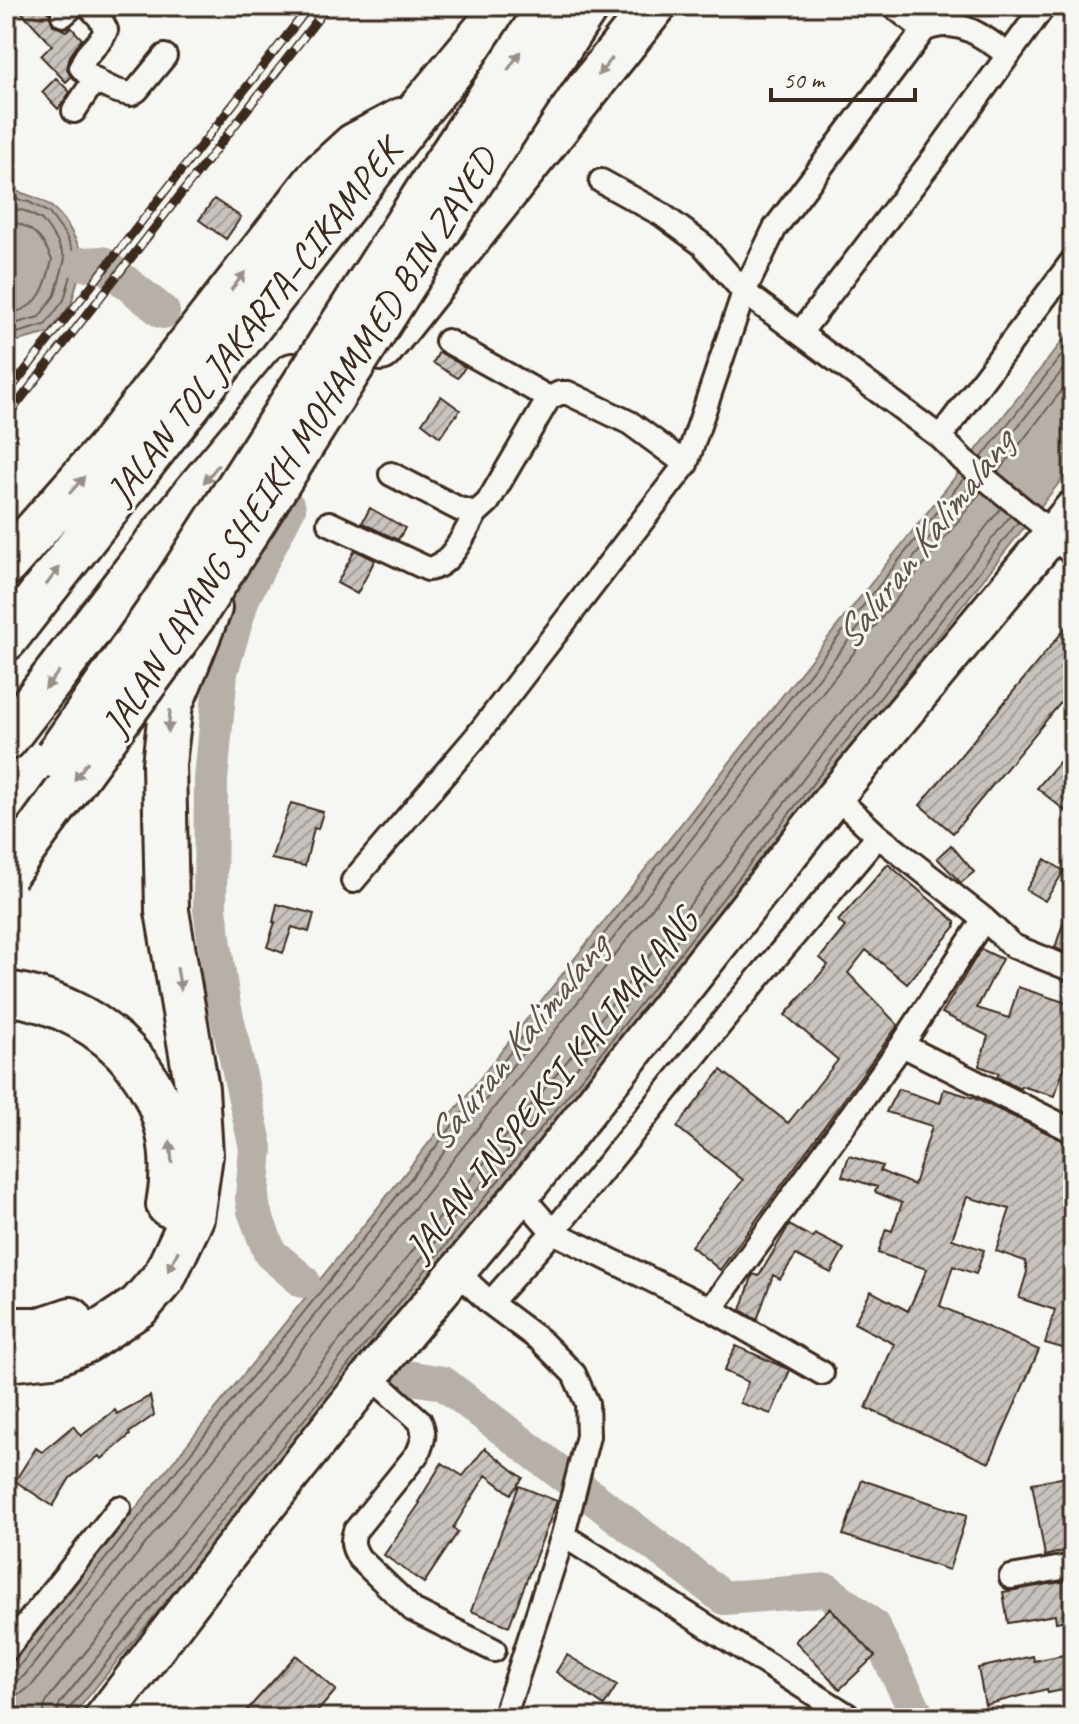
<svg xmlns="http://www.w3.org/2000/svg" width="1079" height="1724" viewBox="0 0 1079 1724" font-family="Caveat,sans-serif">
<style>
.water{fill:#b6b0a9;stroke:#857a71;stroke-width:2}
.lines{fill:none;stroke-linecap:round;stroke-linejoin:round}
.shore{stroke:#6c6056;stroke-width:2}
.river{stroke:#b6b0a9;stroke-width:34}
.building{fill:url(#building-hatch);stroke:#3b2a1e;stroke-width:2}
.minor-casing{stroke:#3b2a1e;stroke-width:28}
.tertiary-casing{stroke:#3b2a1e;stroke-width:34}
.primary-casing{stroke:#3b2a1e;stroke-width:42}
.motorway-casing{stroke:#3b2a1e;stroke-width:48}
.minor{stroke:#f6f6f2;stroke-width:22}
.tertiary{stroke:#f6f6f2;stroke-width:28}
.primary{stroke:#f6f6f2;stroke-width:36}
.motorway{stroke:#f6f6f2;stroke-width:42}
.rail-casing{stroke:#3b2a1e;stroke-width:9}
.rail{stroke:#f6f6f2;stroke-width:6;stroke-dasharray:18;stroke-linecap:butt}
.motorway-bridge-casing{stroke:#3b2a1e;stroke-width:48;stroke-linecap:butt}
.motorway-bridge{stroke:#f6f6f2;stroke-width:42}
.oneway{fill:#989088}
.labels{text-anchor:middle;stroke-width:6;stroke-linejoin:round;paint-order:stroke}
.street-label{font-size:38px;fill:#3b2a1e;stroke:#f6f6f2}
.water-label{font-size:40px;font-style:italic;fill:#605248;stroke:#f6f6f2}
</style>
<defs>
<pattern id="building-hatch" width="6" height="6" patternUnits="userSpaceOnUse" patternTransform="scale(2)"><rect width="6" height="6" fill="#c8c3be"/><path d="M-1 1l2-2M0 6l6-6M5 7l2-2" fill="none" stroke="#a49f9a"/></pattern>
</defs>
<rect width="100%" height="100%" fill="#f6f6f2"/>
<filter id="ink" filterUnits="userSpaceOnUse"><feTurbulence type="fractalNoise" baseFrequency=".0125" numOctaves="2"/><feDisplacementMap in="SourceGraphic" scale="16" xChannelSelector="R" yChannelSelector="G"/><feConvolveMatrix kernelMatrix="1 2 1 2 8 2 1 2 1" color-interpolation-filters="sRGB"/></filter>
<g filter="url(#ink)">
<!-- water -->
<path class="water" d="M6,189C55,199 64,214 84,257L71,304L49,333L6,344Z
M1073,328V465L595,1074L71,1718H6V1669L372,1215Z"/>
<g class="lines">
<!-- shore -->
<path class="shore" d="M6,197L29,202L49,213L66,236L76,258L64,300L45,325L6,336
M6,207L25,211L42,220L57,241L65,259L55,295L39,317L6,326
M6,220C31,225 43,237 52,260C44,290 40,309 6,314
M981,458L1073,341
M988,464L1073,357
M998,472L1073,376
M6,1674L16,1670L378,1220L964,478
M6,1684L15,1682L24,1676L386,1226L972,484
M6,1696L22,1693L33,1684L395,1233L981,492
M43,1718L45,1705L50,1696L572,1055L1001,508
M55,1718L60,1703L581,1062L1010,516
M66,1718L68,1710L589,1069L1018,522"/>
<!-- river -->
<path class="river" d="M83,264L102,263L163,312
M289,508L243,598L221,672L211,780L210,909L222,995L256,1148L252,1198L254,1211L270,1253L303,1281
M400,1376L443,1383L724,1598L827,1590L873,1626L919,1718"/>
</g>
<!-- building -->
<path class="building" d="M16,6H43L49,13L53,25L66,31L71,27L82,39L70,56L67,69L71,77L66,82L41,56L52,45Z
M56,78L70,92L58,109L42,92Z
M214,199L241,217L226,239L199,220Z
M439,352L465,367L458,378L433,363Z
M441,396L460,410L440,437L422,423Z
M370,508L405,528L398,540L362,523Z
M355,550L375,560L357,594L337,583Z
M1073,619V688L953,833L920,805Z
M1060,761L1073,772V817L1037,788Z
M291,803L323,812L318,829L314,828L305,866L271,859Z
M951,845L974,872L961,883L937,858Z
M1045,859L1064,871L1045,901L1026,890Z
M888,864L955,921V927L907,984L866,950L848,973L898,1025L720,1270L691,1246L743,1180L677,1127L721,1070L788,1123L838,1060L785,1015L828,965L820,958L845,927L838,921Z
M1070,902L1073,903V955L1055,948Z
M277,904L314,914L309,932L292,927L283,953L267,947L275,922H273Z
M981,949L1002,959L977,1008L1009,1018L1018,987L1073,1005V1045L1054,1096L1021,1086L1020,1089L997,1077L999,1073L979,1066L988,1036L942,1013Z
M898,1089L940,1103L944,1089L974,1098L1073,1145V1351L1045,1343L1055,1310L1019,1298L1027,1272L1025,1261L996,1251L1010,1209L967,1197L952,1239L984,1250L976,1274L953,1266L940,1306L1039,1350L989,1463L866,1408L894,1344L854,1323L871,1291L908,1311L927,1269L878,1253L886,1229L892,1231L902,1203L875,1192L877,1187L842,1176L849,1156L882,1166L880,1171L914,1185L932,1126L886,1112Z
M789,1225L813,1238L815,1234L844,1249L831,1273L796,1255L780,1279L773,1275L757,1320L741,1310L753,1274L759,1276Z
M736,1346L790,1370L771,1414L740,1403L748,1382L724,1371Z
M150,1396L154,1415L129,1433L130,1435L102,1459L99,1456L70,1478L53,1506L15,1481L36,1448L42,1452L73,1426L81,1436L115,1410L117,1414Z
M485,1448L523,1478L511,1494L486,1475L453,1528L458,1532L424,1583L384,1555L420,1503L418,1502L442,1463L463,1476Z
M1073,1476V1549L1045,1556L1032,1483Z
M862,1480L967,1515L949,1570L843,1535Z
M519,1486L557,1501L509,1626L471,1611Z
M1073,1580V1619L1056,1622L1055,1615L1008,1623L1003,1592Z
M830,1608L875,1656L840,1689L795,1641Z
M1073,1653V1688L1048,1693L1047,1689L985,1705L978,1668L1033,1656L1034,1661Z
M296,1655L336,1690L312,1718H240Z
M567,1655L617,1685L604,1706L556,1672Z"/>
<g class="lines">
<!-- minor casing -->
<g class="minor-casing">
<path id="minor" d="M89,6L100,18L106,30C101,45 85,51 81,67C92,81 113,92 131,94L137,90L165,56
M893,6L924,30
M63,15L73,6
M74,111L95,79
M601,181L661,214L703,245L744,292L940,437L963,460L1053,534
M800,333L933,159L1044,6
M447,341L549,398
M940,437L1073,260
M391,474L459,509L476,513L488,502L549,398L560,393H568L630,423L686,464
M329,523L428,569C451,567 465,532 476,513
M835,796L878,836L984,919L1013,946L1073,970
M353,881L476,737L686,464L744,292L775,228L924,30C956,15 983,36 1008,55
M984,919L902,1045L1073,1131
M521,1195L553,1232L711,1309L822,1373
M456,1271L490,1303L541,1341L574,1374L587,1403L588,1436L563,1535L852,1718
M490,1303L553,1232L740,1000L878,836
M711,1309L902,1045
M370,1376L420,1421C426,1434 423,1441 418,1453L355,1531C351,1542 353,1548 359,1558L413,1610L494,1650
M1011,1577L1073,1566
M6,1650L119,1508
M504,1718L563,1535"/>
</g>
<!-- tertiary casing -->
<g class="tertiary-casing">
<path id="tertiary" d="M1053,534L1073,550"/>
</g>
<!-- primary casing -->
<g class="primary-casing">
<path id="primary" d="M103,1718L212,1575L370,1376L521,1195L835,796L1073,509"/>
</g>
<!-- motorway casing -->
<g class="motorway-casing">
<path id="motorway" d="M381,349L654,6
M6,564L112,444L320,176L354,145L401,120
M6,639L419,110L505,6
M6,739L194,494L293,375
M6,993C114,1008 189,1095 168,1205
M6,1329H41L71,1319
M6,1360L52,1355L86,1341L139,1306L164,1277L192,1218L201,1155L197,1089L167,911L164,764L171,704L210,608"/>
</g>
<!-- minor -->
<use href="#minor" class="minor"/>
<!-- tertiary -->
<use href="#tertiary" class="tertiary"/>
<!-- primary -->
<use href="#primary" class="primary"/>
<!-- motorway -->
<use href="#motorway" class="motorway"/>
<!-- rail casing -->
<g class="rail-casing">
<path id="rail" d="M6,395L310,6
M6,418L328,6"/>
</g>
<!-- rail -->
<use href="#rail" class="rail"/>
<!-- motorway-bridge casing -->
<g class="motorway-bridge-casing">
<path id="motorway-bridge" d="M56,757L165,601L431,185L550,6
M6,874L194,616L405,283L587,6"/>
</g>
<!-- motorway-bridge -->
<use href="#motorway-bridge" class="motorway-bridge"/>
</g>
<!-- one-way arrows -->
<defs><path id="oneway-solid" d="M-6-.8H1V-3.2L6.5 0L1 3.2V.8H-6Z" transform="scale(2)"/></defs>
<g class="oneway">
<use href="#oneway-solid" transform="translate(514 61) rotate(-56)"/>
<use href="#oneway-solid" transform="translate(605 67) rotate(129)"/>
<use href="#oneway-solid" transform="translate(238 281) rotate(-52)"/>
<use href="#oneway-solid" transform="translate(211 474) rotate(130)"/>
<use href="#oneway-solid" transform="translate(77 485) rotate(-49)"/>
<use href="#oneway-solid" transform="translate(53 576) rotate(-53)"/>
<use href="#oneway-solid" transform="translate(52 680) rotate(128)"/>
<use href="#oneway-solid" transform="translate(169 721) rotate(96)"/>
<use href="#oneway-solid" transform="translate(81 771) rotate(126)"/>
<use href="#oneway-solid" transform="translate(179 979) rotate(80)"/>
<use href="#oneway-solid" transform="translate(171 1152) rotate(-94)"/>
<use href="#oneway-solid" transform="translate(173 1261) rotate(117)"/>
</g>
</g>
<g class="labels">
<!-- street labels -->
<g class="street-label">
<text transform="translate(253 321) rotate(-52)" y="13">JALAN TOL JAKARTA–CIKAMPEK</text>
<text transform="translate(299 442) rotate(-57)" y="13">JALAN LAYANG SHEIKH MOHAMMED BIN ZAYED</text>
<text transform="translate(551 1084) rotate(-51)" y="13">JALAN INSPEKSI KALIMALANG</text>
</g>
<!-- water labels -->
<g class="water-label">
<text transform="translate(923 539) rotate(-52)" y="14">Saluran Kalimalang</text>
<text transform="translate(516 1042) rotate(-51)" y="14">Saluran Kalimalang</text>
</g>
</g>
<!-- margin -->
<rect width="1079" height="1724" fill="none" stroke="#f6f6f2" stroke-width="32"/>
<rect x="16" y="16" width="1047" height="1692" fill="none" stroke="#3b2a1e" stroke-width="3" filter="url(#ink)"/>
<!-- scale -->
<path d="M771 88v12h144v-12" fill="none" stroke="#3b2a1e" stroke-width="4"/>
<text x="783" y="88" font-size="24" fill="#3b2a1e" stroke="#f6f6f2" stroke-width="6" paint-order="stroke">50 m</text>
</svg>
